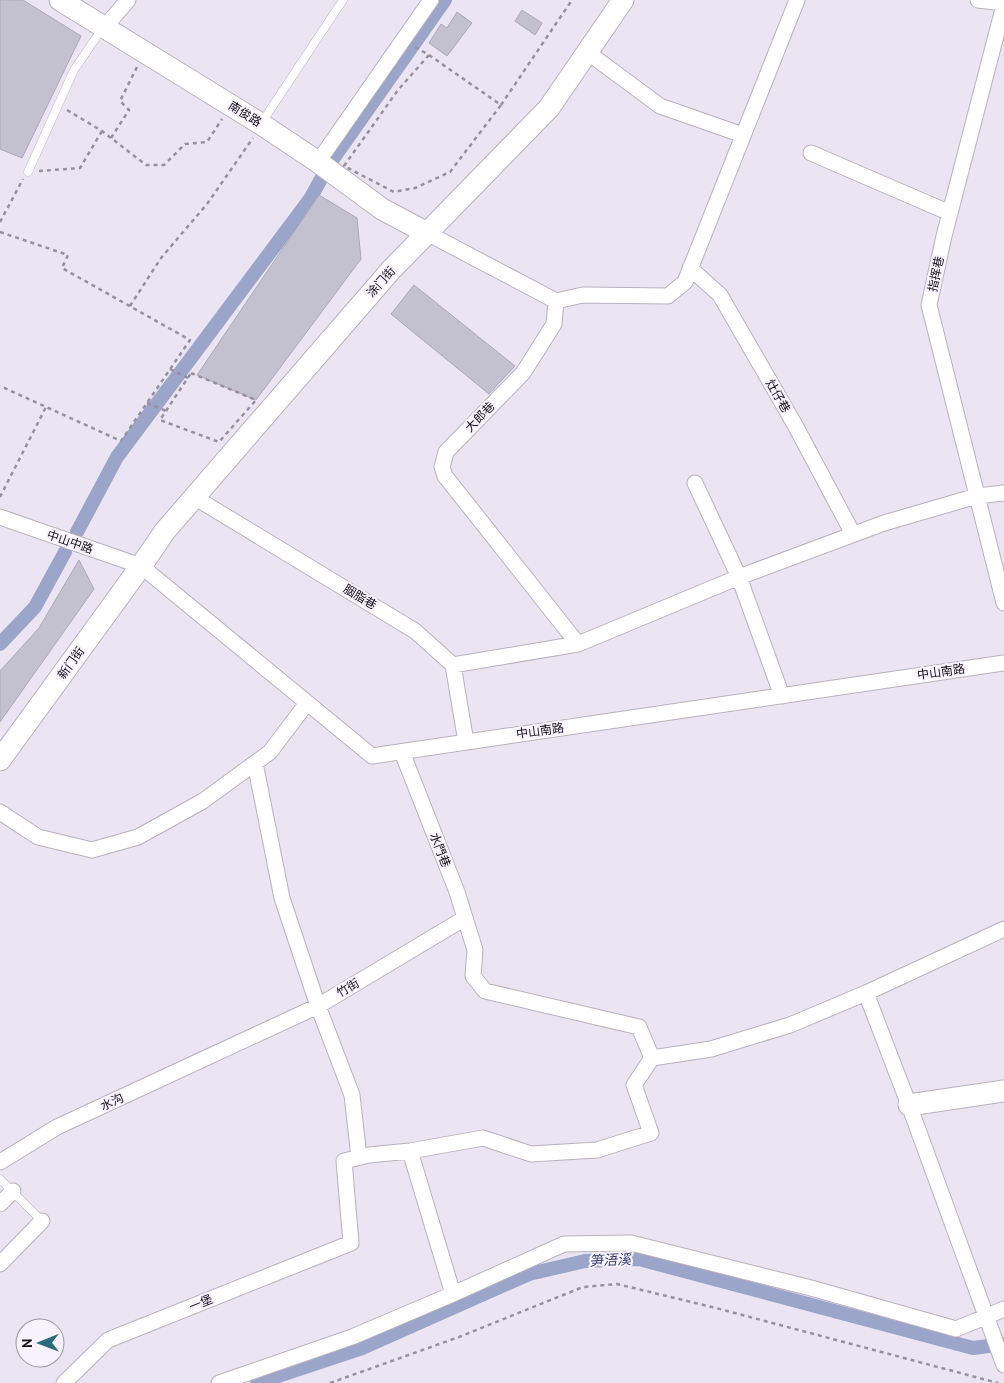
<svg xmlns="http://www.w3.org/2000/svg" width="1004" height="1383" viewBox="0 0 1004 1383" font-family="'PT Sans','Noto Sans SC',sans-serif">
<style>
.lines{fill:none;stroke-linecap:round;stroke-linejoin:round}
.canal{stroke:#9aa5c9;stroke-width:14}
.building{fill:#c3c1d0;stroke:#aaa9b7}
.lane-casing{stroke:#b8b1be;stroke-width:9}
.street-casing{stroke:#b8b1be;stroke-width:17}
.secondary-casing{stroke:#b8b1be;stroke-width:23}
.path{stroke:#96919c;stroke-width:2.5;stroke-dasharray:4 4;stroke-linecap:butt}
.lane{stroke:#fff;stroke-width:8}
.street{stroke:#fff;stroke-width:15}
.secondary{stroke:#fff;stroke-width:21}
.labels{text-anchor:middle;stroke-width:4;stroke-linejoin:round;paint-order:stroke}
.street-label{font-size:12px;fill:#131116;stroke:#f8f1ff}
.water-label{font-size:14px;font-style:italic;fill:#343f6f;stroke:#f8f1ff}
</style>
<rect width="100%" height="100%" fill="#ebe4f2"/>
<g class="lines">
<!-- canal -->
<path class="canal" d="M333,159L445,0
M77,532L117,457L310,199L321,179
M0,644L35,607L65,552
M257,1383L362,1348L529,1274L585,1261L639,1259L973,1348L1004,1344"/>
</g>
<!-- building -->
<path class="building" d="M0,0H23L81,36L22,158L0,149Z
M522,10L542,23L535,35L515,21Z
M457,12L472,23L447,56L429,43L441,24L447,28Z
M319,195L357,218L361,259L256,400L197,375Z
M414,285L515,366L489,394L391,314Z
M79,560L94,589L0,722V671L39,628Z"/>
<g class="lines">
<!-- lane casing -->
<g class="lane-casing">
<path id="lane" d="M262,122L343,0
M28,172L74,70L102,29
M0,1179L42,1221"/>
</g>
<!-- street casing -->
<g class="street-casing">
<path id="street" d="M978,0L1004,3
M1004,5L944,236L929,305L1004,603
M104,28L128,0
M587,52L660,106L743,135
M811,153L950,213
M318,162L431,0
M427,233L556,301L554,324L523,373L446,452L442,467L445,476L578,644
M690,268L720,295L795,425L853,534
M556,301L583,295L668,296L685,282L797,0
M695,483L739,577L782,696
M194,497L415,631L453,665L466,742
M0,517L141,566L372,756L1004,663
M453,665L578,644L739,577L884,523L977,496L1004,493
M402,752L457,892L475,950L473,976L485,991L639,1027L652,1058L711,1049L790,1025L866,993L1004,929
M255,763L282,898L318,1006L352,1095L359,1157
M0,812L38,837L92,850L138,837L203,801L270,752L307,703
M866,993L909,1105L1004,1365
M410,1151L453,1294
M0,1162L57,1127L318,1006L465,918
M0,1204L13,1191
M0,1264L42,1221
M64,1383L108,1340L351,1243L344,1161L369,1155L410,1151L483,1138L531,1154L597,1150L651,1133L634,1085L652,1058
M219,1383L352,1337L453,1294L564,1244L631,1243L811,1288L956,1329L1004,1309"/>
</g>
<!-- secondary casing -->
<g class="secondary-casing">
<path id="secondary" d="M60,0L261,124L318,162L382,209L427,233
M0,760L141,566L165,531L391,270L549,108L623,0
M909,1105L1004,1091"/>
</g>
<!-- path -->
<path class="path" d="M415,47L429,55
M429,55L501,105L450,172L415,188L394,192L344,166L398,90Z
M501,105L572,0
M67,110L102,131L146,165H164L185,144L207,142L222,119
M111,138L129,110L120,101L137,67
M39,171L80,168L102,131
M0,222L23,179
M0,232L68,255L62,268L190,340L121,441L0,386
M130,306L161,258L207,204L253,138
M170,369L188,378
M191,373L256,400L219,442L160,420Z
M147,403L166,411
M0,497L46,407
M330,1383L459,1337L583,1287L617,1284L716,1308L998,1383"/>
<!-- lane -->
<use href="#lane" class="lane"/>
<!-- street -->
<use href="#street" class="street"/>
<!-- secondary -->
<use href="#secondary" class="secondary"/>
</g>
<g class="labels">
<!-- street labels -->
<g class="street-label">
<text transform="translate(245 114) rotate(32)" y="4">南俊路</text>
<text transform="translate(936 274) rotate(-78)" y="4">指挥巷</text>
<text transform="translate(381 282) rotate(-48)" y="4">涂门街</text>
<text transform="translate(778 396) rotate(60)" y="4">灶仔巷</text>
<text transform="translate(480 417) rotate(-46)" y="4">大郎巷</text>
<text transform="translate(70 542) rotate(19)" y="4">中山中路</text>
<text transform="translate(360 597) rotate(31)" y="4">胭脂巷</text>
<text transform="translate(71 663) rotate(-54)" y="4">新门街</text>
<text transform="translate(941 672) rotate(-8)" y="4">中山南路</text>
<text transform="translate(540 731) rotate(-8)" y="4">中山南路</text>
<text transform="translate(440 850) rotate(69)" y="4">水門巷</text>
<text transform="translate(348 988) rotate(-31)" y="4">竹街</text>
<text transform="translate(112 1102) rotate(-25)" y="4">水沟</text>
<text transform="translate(201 1303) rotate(-22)" y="4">一堡</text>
</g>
<!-- water labels -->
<g class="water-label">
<text transform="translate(610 1260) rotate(-3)" y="5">笋浯溪</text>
</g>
</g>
<!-- north arrow -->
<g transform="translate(40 1343) rotate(269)"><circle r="24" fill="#f8f1ff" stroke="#9c97a2"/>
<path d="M0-4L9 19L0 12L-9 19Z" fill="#276b7c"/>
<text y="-8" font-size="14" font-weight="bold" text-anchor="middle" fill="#131116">N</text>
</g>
</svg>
